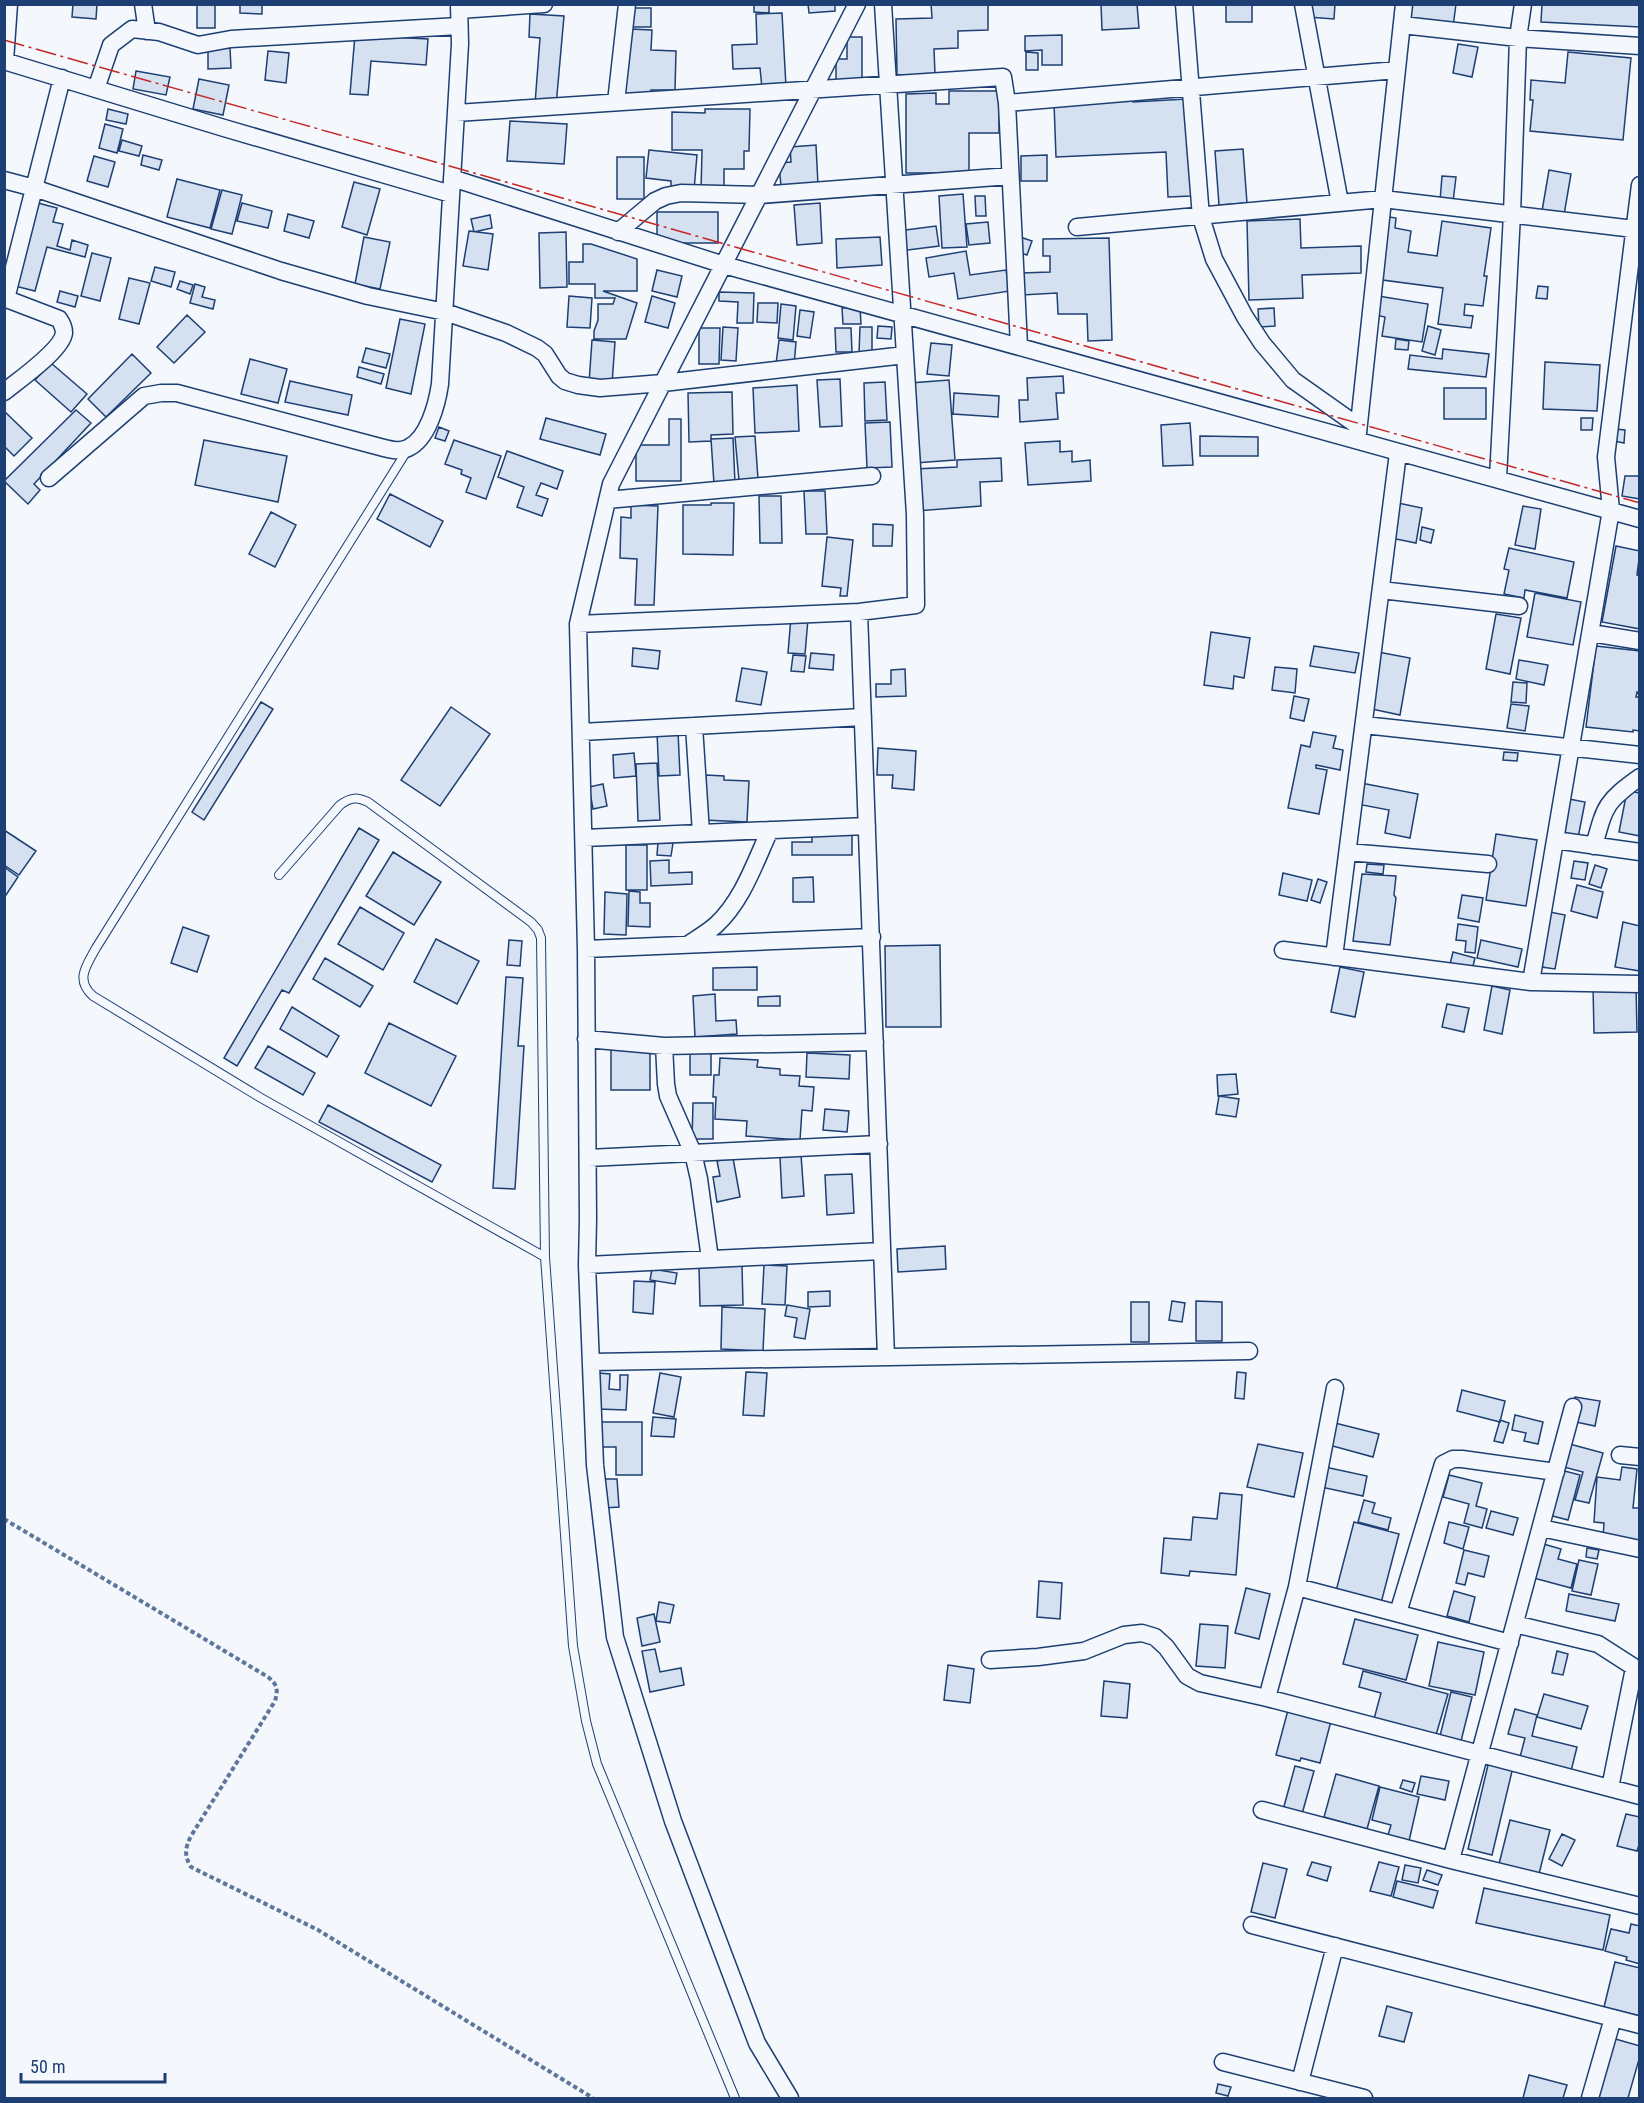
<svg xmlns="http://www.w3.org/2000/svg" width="1644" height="2103" viewBox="0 0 1644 2103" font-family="'Roboto Condensed',sans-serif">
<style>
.building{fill:#d5e0f0;stroke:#1d3f73;stroke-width:1.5}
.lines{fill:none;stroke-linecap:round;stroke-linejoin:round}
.service-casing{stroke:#1d3f73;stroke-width:10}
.minor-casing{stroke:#1d3f73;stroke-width:19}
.path{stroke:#5e769c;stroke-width:4;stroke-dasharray:4.5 3;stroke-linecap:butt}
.service{stroke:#f4f7fb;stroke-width:8}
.minor{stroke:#f4f7fb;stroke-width:16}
.power{stroke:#c62828;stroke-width:1.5;stroke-dasharray:21 4.5 3 4.5;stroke-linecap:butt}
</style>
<rect width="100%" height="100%" fill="#f4f7fb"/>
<!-- building -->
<path class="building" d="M73,4H97L96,19L72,17Z
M197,4H215V28H197Z
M240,4H262V14L240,13Z
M754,4H769V13L754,12Z
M808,4H835V11L809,13Z
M931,4H988V30L958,31V48L934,49L935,75H897L896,19L932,18Z
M1101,4H1137L1139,28L1102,30Z
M1226,4H1252V22H1226Z
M1309,4H1335L1334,19L1308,17Z
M1407,4H1456L1453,27L1405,20Z
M1542,4H1640V27L1541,22Z
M633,8H651V27H633Z
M782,13L786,87L762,88L760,68L733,69L732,45L757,44L756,14Z
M530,14L564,16L556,106L535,104L540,38L529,37Z
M630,29L652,30L651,50L676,51L675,90H651L650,100L620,99L621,71H628Z
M355,35L428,39L426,65L371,61L368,95L350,94Z
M1062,35V65H1042V50L1025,51V36Z
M847,37H862V81H836V59H847Z
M1458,44L1478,47L1472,77L1453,73Z
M230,48L231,68L208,69V49Z
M268,51L289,53L286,83L265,80Z
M1026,52L1038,53V70H1026Z
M1568,52L1631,58L1623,140L1530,131L1533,100H1530L1531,80L1565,83Z
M136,71L170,77L166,95L133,89Z
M199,79L229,85L223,115L193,109Z
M949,91H999V133H969V173H906V94L936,93V104H949Z
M1132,99L1133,102L1187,99L1191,196L1168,197L1166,152L1056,157L1054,103Z
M108,109L128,114L126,124L106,120Z
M705,109H750L749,151H744V169H724V192H701L702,150H672V112L705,113Z
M510,121L567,124L564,164L507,161Z
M105,124L123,129L117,153L99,148Z
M122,140L142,146L139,156L119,151Z
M816,145L818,185L781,187L779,163L791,162L790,147Z
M1243,149L1247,203L1219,205L1215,151Z
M649,150L697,155L694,190L671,189V181L646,178Z
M143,155L162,160L159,170L141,165Z
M1047,155V181H1021V156Z
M94,156L115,162L108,187L87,181Z
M617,157H644V199H617Z
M1549,170L1571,174L1564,215L1542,211Z
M1442,176L1456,177L1453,202L1440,201Z
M177,179L220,190L210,228L167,217Z
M354,182L380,189L367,235L342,227Z
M222,190L242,195L232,234L211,229Z
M963,194L967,247L942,248L939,196Z
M975,196H985L986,216H976Z
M38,203L57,208L53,222L63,224L57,246L70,250L72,240L88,245L85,257L47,247L35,291L15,286Z
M242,203L272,211L268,228L237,221Z
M820,203L822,243L797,245L794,205Z
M657,212H718V243H657Z
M288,214L314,221L309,238L284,231Z
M490,215L492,228L474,232L471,219Z
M1384,216L1396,218L1395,228L1411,231L1408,252L1437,256L1442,221L1491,228L1484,276H1487L1483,306L1465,304L1464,315L1473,316L1471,328L1438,324L1443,288L1375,279Z
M1300,219L1301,248L1361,246V273L1302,275L1303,298L1249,300L1247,221Z
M988,222L990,243L969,245L966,224Z
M936,226L939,246L900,251L898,231Z
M469,231L493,234L488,270L463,266Z
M566,232L567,287L540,288L539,233Z
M364,237L390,242L380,289L355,284Z
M880,237L882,265L837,268L836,239Z
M1020,237L1032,241L1027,255L1015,251Z
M1109,238L1112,340L1088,341L1087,314H1058L1057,293L1022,295L1021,273L1050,272V256H1043V239Z
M583,244H591L637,259V291H603L637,303L626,339H594V331L598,320V304H613L615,298H595V284H569V262H583Z
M966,251L970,275L1006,270L1010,291L958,299L954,273L929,277L926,258Z
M92,253L111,258L100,301L81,296Z
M155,267L175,272L171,287L151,281Z
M657,270L682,276L677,297L652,291Z
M129,278L150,283L139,324L119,319Z
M180,281L193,285L190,294L177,289Z
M195,284L205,287L202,297L215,300L213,309L190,303Z
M1538,286L1548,287L1547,299L1536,298Z
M60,291L78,296L75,307L57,302Z
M719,292L754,293L753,323H737L738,302L719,301Z
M569,296L592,298L590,328L567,327Z
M652,296L675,303L668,328L645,322Z
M1378,296L1428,304L1422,342L1382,336L1385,317L1375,315Z
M758,303H778L777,323L757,322Z
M781,304L796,306L793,340L778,338Z
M860,307L861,324H843L842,308Z
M1274,308L1275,326L1259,327L1258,309Z
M800,310L814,312L810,338L797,336Z
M187,315L205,332L174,363L157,347Z
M400,319L425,324L411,394L386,388Z
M878,326L892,327L891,339L877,338Z
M1428,326L1441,330L1435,355L1422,351Z
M723,327L738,328L736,361L721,360Z
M860,327H872V354H859Z
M699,328H720L719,364H699Z
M835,328H851L852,352H836Z
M1396,339L1409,341L1408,350L1395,349Z
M592,340L615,342L612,384L589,383Z
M779,340L796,342L794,366L776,364Z
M931,343L952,345L949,376L927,374Z
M366,348L390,354L386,368L362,362Z
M1443,349L1489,354L1486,377L1408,369L1410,355L1442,359Z
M132,354L151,373L106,417L88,399Z
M250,359L287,369L278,403L241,394Z
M1545,362L1600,365L1597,411L1543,409Z
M51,363L87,394L71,412L35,380Z
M359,367L384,374L381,384L357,377Z
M1063,376L1064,393H1056L1058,419L1020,422L1019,400H1028L1027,378Z
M840,379L842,426L820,427L817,380Z
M949,380L955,460L915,463L910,383Z
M290,381L352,395L348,415L285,402Z
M885,382L887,420L865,421L864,383Z
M797,385L799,431L755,433L753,388Z
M1444,388H1486V419H1444Z
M732,392L733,434L711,435V441L689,442L688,393Z
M954,393L999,396L998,417L953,414Z
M76,410L91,423L34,484L40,490L28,504L4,481Z
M4,411L32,438L14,456L4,446Z
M546,418L606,434L600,455L540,439Z
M1581,418H1593L1592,430H1581Z
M669,419H681V481H636V445H669Z
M890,422L892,467L867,468L865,423Z
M1190,423L1193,465L1163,466L1161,425Z
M439,427L449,431L445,441L435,438Z
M1615,429L1625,430L1624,443L1614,441Z
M755,436L758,479L739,481L735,437Z
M1200,436L1258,437V456H1200Z
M733,438L735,483L714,484L711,439Z
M204,440L287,456L278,502L195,485Z
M454,440L501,456L486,499L466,492L471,478L461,474L462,470L445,464Z
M1060,441V452L1072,451V462L1090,460L1091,481L1028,485L1025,443Z
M507,451L563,471L557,489L541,483L536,495L548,499L542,516L517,507L524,487L498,477Z
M1001,458L1002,481L980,482L981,506L916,511L914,469L957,467V460Z
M1625,476H1640V499L1622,496Z
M804,491H825L827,534H806Z
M390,494L443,521L430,547L377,519Z
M759,496H781L782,543H760Z
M711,503H734L733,555L683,554V505H711Z
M1398,503L1422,508L1416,543L1391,538Z
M631,505L658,506L654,605H635L637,559L620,558L621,517L631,518Z
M1523,506L1541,509L1535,549L1515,545Z
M271,512L296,525L275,567L249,554Z
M873,524L893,525L892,546H873Z
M1422,527L1434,530L1431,543L1420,540Z
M827,537L853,540L847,596H840L841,588L822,586Z
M1616,546L1640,551L1637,575L1640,576V629L1602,622Z
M1509,548L1574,562L1567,598L1525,590L1524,598L1504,594L1509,570L1504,569Z
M1535,593L1581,602L1573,645L1527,637Z
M1496,614L1521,618L1510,674L1486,669Z
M791,617L808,619L805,654L788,653Z
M1211,632L1250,638L1244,678L1234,676L1233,689L1204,685Z
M1314,646L1359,653L1355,673L1310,666Z
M1596,646L1640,651V693L1637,692L1636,697H1640V731L1633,730V732L1586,727Z
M633,648L660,651L658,669L632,666Z
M1378,652L1410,658L1400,715L1367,708Z
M811,653L834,655L833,670L809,668Z
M793,655L806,656L804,672L791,671Z
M1519,660L1548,665L1544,685L1516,679Z
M1275,667L1297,669L1295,693L1272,690Z
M742,668L767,672L761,705L736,701Z
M905,669L906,696L876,697V684H891V670Z
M1513,682L1527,683L1526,703L1511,702Z
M1294,696L1309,699L1304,721L1290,718Z
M261,702L273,709L204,820L192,812Z
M1511,704L1529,706L1525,731L1507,728Z
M451,707L490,734L440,806L401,780Z
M678,732L680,775L659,776L657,733Z
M1313,732L1336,736L1333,748L1343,750L1340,770L1316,765V768L1327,770L1319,814L1288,808L1301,745L1310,747Z
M878,748L916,751L914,790L892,788L893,775H877Z
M1504,752L1518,753L1517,761L1503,760Z
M634,753L636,776L614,778L613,755Z
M657,763L660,820L638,821L636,764Z
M706,775L724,776V780L749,781L747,822L703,820Z
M1361,783L1418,794L1410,838L1385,833L1389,810L1357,804Z
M603,784L607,806L593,809L589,787Z
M1627,791L1640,793V836L1619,832Z
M1564,798L1585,802L1578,838L1557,835Z
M359,828L379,840L289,993L282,990L237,1066L224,1058Z
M4,830L36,851L19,875L4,865Z
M852,831V855H792V842H812V832Z
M1496,834L1537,840L1526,906L1486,900Z
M658,842L673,843L671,856L657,855Z
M626,845H647V890H626Z
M393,852L441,882L414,925L366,896Z
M669,860V873L692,872V884L651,886L650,861Z
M1574,861L1588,863L1585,880L1571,878Z
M1367,864L1384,865L1383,874L1366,872Z
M1595,865L1607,869L1601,888L1589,884Z
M4,867L18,877L4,898Z
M1283,873L1312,880L1307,901L1279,895Z
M1362,874L1396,876L1394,895L1396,898L1390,945L1353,941Z
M813,877L814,902H793V878Z
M1318,879L1327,882L1320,903L1311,900Z
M1577,885L1603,892L1597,918L1571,911Z
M629,891L640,892V903H650V927L628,926Z
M605,892L627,894L626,935L604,934Z
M1462,895L1483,898L1479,922L1458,918Z
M360,907L404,933L383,970L338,944Z
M1545,911L1565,915L1555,969L1535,966Z
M1623,922L1640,926V971L1615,967Z
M1458,924L1478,927L1475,953L1465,952L1466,941L1456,940Z
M183,927L209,936L197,972L171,963Z
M436,939L479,961L457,1004L414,982Z
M509,940L522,941L520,966L507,965Z
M1481,940L1522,949L1518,967L1477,958Z
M940,945L941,1027H886L885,946Z
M1453,952L1475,958L1472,970L1450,964Z
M325,958L373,986L360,1007L313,979Z
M757,967V990H713V968Z
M1340,967L1364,972L1355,1017L1331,1012Z
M506,977L523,978L518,1046H524L515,1189L493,1188Z
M1492,986L1510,990L1502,1034L1484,1030Z
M1593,986H1636L1637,1032L1594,1033Z
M715,994L716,1021L736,1020L737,1034L695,1037L693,996Z
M780,996V1006H758V997Z
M1447,1004L1469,1008L1464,1032L1442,1027Z
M292,1007L339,1036L327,1057L280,1029Z
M389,1023L456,1056L431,1106L365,1073Z
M268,1046L315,1073L303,1095L255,1068Z
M611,1049L650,1050V1090H611Z
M711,1052V1075H690V1053Z
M807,1053L850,1055L849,1079L806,1077Z
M720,1058L758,1060L757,1067L780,1069V1075L800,1076L799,1086L814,1087L812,1111L802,1110L800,1140L746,1136L747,1121L715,1119L716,1097H713L714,1075H719Z
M1236,1074L1238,1094L1218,1096L1217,1075Z
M1219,1096L1239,1099L1236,1117L1216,1114Z
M693,1103H713V1139H692Z
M328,1105L441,1165L432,1182L319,1122Z
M825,1109L849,1111L847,1132L823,1130Z
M801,1155L804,1196L782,1198L780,1157Z
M733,1158L740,1197L717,1202L713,1177L720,1176L717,1161Z
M852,1174L854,1213L827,1215L825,1175Z
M945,1246L946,1269L898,1272L897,1249Z
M764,1265L787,1266L785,1305L762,1304Z
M742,1266L743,1305L700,1306L699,1267Z
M652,1269L677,1273L675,1284L650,1280Z
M634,1281L655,1282L653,1314L633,1312Z
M830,1291V1306L808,1307V1292Z
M1172,1301L1185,1303L1182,1322L1169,1320Z
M1196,1301L1222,1302V1341H1196Z
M1131,1302H1149V1342H1131Z
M787,1305L810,1309L805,1339L794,1337L797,1318L785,1316Z
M722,1307L765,1309L763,1351L721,1349Z
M746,1372L767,1373L764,1416L743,1415Z
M1237,1372L1246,1373L1244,1399L1235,1398Z
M599,1373L610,1374L609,1389L620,1390V1375H628L626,1410L598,1409Z
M660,1373L681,1377L674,1417L653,1413Z
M1462,1390L1505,1401L1500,1422L1457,1411Z
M1575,1397L1600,1401L1595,1426L1571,1421Z
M1515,1415L1543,1422L1538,1444L1524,1441L1526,1433L1512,1430Z
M653,1417L676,1419L674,1437L651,1436Z
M1500,1420L1509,1423L1503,1443L1494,1441Z
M598,1422H642V1475H616V1447H598Z
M1335,1423L1379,1434L1373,1457L1329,1445Z
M1566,1443L1603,1453L1589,1503L1575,1500L1583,1472L1560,1466Z
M1258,1444L1303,1453L1294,1497L1247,1487Z
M1325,1467L1367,1476L1363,1496L1321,1487Z
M1622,1467L1637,1469L1633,1508H1640V1541L1603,1537L1604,1523L1594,1522L1597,1477L1620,1480Z
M1557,1469L1580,1475L1568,1520L1545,1514Z
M1449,1475L1482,1483L1476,1506L1487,1509L1482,1528L1464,1523L1469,1504L1443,1497Z
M603,1479H617L619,1507L604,1508Z
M1220,1493L1242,1495L1236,1575L1190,1571L1189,1576L1161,1573L1164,1538L1191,1540L1193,1517L1217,1519Z
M1364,1500L1375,1503L1372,1513L1391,1518L1388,1530L1358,1522Z
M1491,1511L1518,1518L1513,1535L1486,1528Z
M1354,1522L1399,1534L1381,1603L1336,1591Z
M1449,1522L1469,1527L1463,1549L1444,1543Z
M1540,1543L1561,1549L1558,1559L1577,1564L1571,1588L1530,1577Z
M1587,1548L1599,1550L1597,1559L1586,1557Z
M1464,1550L1489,1556L1484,1577L1468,1573L1465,1585L1456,1583Z
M1579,1560L1598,1564L1591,1595L1572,1591Z
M1039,1581L1062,1583L1060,1619L1037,1617Z
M1246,1588L1270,1594L1259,1639L1235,1633Z
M1454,1591L1475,1597L1469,1622L1447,1616Z
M1569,1594L1619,1604L1615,1621L1566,1611Z
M659,1602L674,1605L670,1623L656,1621Z
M654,1614L660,1642L642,1646L637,1618Z
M1355,1619L1418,1635L1406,1680L1343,1664Z
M1200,1624L1228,1626L1225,1668L1196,1666Z
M1438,1642L1484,1652L1475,1695L1429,1686Z
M655,1649L660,1672L681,1668L684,1685L650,1692L642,1651Z
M1557,1651L1568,1654L1563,1675L1552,1673Z
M948,1665L974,1669L970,1703L944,1700Z
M1363,1671L1448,1694L1436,1735L1374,1719L1381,1693L1359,1687Z
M1104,1681L1130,1684L1127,1718L1101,1716Z
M1451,1692L1472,1697L1461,1741L1440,1736Z
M1544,1694L1588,1706L1581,1729L1537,1717Z
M1515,1709L1537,1715L1532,1736L1577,1747L1571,1771L1520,1757L1525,1738L1508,1734Z
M1288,1710L1331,1721L1320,1763L1301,1758L1300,1761L1276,1755Z
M1489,1761L1513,1767L1492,1855L1468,1849Z
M1295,1766L1314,1771L1302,1814L1283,1810Z
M1336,1774L1379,1786L1367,1829L1324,1817Z
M1421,1776L1449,1781L1445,1800L1417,1794Z
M1403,1780L1415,1783L1412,1792L1400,1788Z
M1380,1787L1419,1797L1409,1841L1388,1835L1391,1825L1372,1820Z
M1626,1814L1640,1817V1842L1637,1851L1617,1846Z
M1510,1820L1550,1830L1539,1874L1499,1864Z
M1562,1834L1575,1840L1562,1866L1549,1859Z
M1312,1862L1331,1867L1327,1881L1307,1875Z
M1379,1862L1399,1867L1391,1896L1370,1891Z
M1263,1863L1287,1869L1275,1918L1251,1912Z
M1405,1865L1421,1868L1418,1883L1402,1880Z
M1427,1870L1442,1875L1438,1885L1423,1880Z
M1397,1881L1438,1891L1433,1908L1393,1897Z
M1484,1888L1610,1915L1603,1950L1476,1923Z
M1631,1924L1640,1926V1964L1626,1960L1627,1957L1605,1951L1611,1929L1629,1933Z
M1615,1962L1640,1968V2016L1604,2007Z
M1387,2006L1412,2013L1404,2042L1379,2036Z
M1612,2038L1640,2046V2056L1628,2098H1595Z
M1529,2075L1567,2085L1563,2098H1523Z
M1218,2084L1231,2087L1228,2096L1216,2093Z"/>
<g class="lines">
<!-- service casing -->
<g class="service-casing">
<path id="service" d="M408,449L96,948C86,966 75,980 93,996L261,1098L545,1257
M279,875L340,805C351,797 357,797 368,802L531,922L538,930L541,938L545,1257L573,1646L586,1721L597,1764L735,2098"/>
</g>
<!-- minor casing -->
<g class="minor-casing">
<path id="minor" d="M143,4L147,31
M1184,4L1201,217L1214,259L1245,317L1262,343L1293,380L1358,426
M1303,4L1340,203
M459,10L544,4
M1402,25L1518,38L1640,46
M4,61L224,128L451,194
M5,61L9,4
M96,89L111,45L132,29L159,32L198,45L231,39L459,26
M616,102L627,4
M1007,103L1019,346
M456,113L1003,77L1007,103L1397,70
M452,178L724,265L1640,519
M4,180L34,188L281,271L368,296L445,312L506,333L537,348L545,354L559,376L565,381L578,385L600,388L663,383L905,355
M1077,227L1383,199L1634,229
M618,232L655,201L666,196L681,193L760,195L1010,176
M4,298L59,319C62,324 64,327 64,333C62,350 19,380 4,392
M6,299L62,78
M1358,433L1404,4
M49,478L144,396L161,393H177L384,448C392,450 400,452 408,448C428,439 437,404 440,384L460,44L459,4
M1498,478L1512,214L1518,38L1523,4
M607,500L872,476
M1381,590L1519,606
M859,612L886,1357
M578,624L859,612L916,605L915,515L883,4
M1591,633L1640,641
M1364,725L1640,755
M694,726L701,833
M581,732L863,717
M584,838L867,826
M1555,840L1640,852
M1594,846C1605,806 1605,802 1640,777
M1348,852L1488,864
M689,944C698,938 708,932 716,925C743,900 755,862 770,830
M586,949L872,937
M1283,950L1531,982L1640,984
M1334,957L1398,453
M1531,982L1611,510L1606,457L1640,185
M586,1039L664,1046L875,1042
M664,1046L666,1084L668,1096L693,1153L699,1179L710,1259
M588,1158L879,1144
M587,1265L882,1251
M592,1362L1249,1351
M1620,1455L1640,1457
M1541,1528L1640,1549
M1297,1587L1510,1643
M1398,1613L1443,1464L1453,1459H1462L1556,1472
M1515,1624L1598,1644L1640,1671
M990,1660L1038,1657L1084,1651L1124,1635L1142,1633L1155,1637L1166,1647L1187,1676L1200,1683L1267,1698L1640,1796
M1267,1698L1297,1587L1335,1388
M1610,1788L1634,1668
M1262,1810L1451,1860L1640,1906
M1451,1860L1573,1407
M1252,1925L1640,2025
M1223,2062L1364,2098
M1300,2082L1335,1946
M790,2098L757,2043L673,1821L615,1637L595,1465L587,1265L588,1219L586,949L578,624L611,484L857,4
M1590,2098L1613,2018"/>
</g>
<!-- path -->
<path class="path" d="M4,1519L268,1677C278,1685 278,1690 275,1701L191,1836C185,1848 184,1856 191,1867L318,1930L593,2098"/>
<!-- service -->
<use href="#service" class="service"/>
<!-- minor -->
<use href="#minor" class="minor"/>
<!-- power -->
<path class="power" d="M4,40L1640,503"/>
</g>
<!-- border -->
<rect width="1644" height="2103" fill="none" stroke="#1d3f73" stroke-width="12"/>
<!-- scale -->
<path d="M21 2073v9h144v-9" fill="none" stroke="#1d3f73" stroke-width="3"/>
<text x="30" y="2073" font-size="18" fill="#1d3f73" stroke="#f4f7fb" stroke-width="4.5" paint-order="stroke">50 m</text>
</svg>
